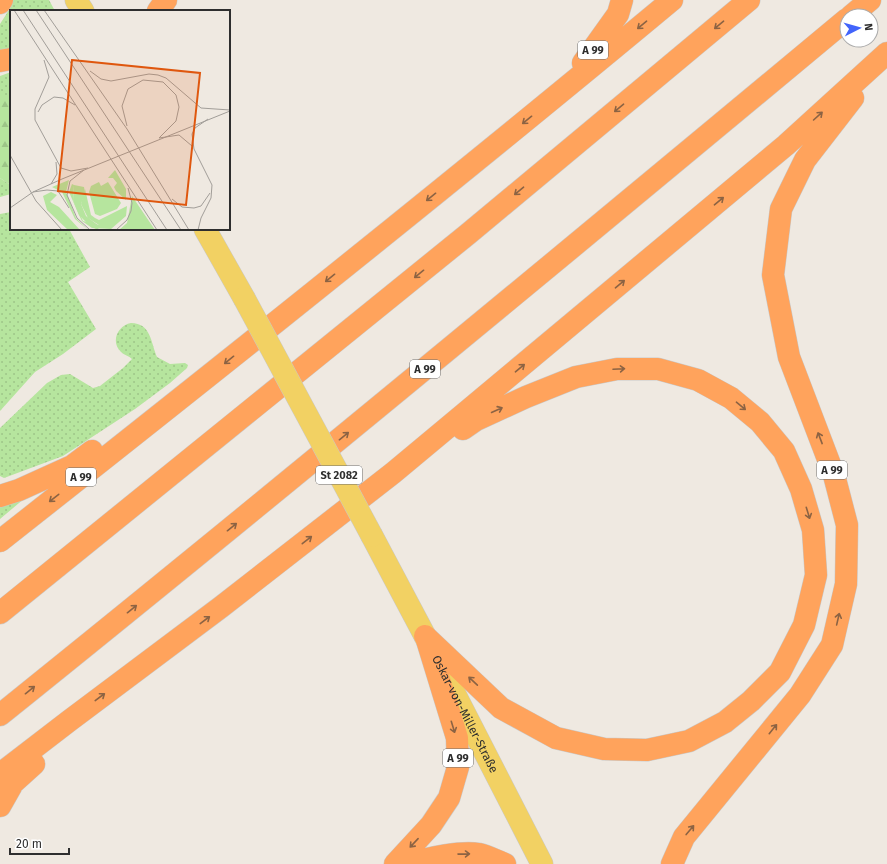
<svg xmlns="http://www.w3.org/2000/svg" width="887" height="864" viewBox="0 0 887 864" font-family="'Fira Sans',sans-serif">
<style>
.grass{fill:url(#grass-dots)}
.forest{fill:url(#forest-firs)}
.lines{fill:none;stroke-linecap:round;stroke-linejoin:round}
.major-casing{stroke:#c9c9c9;stroke-width:23}
.highway-casing{stroke:#c9c9c9;stroke-width:23}
.major{stroke:#f2d163;stroke-width:22}
.highway{stroke:#ffa35c;stroke-width:22}
.major-bridge-casing{stroke:#c9c9c9;stroke-width:23;stroke-linecap:butt}
.major-bridge{stroke:#f2d163;stroke-width:22}
.oneway{stroke:#8c6343}
.labels{text-anchor:middle;stroke-width:3.5;stroke-linejoin:round;paint-order:stroke}
.shield{fill:#fff;stroke:#6d6d6d;stroke-width:1}
.shield-label{font-size:11px;font-weight:bold;fill:#2e2e2e}
.street-label{font-size:12px;fill:#2e2e2e;stroke:#fff}
.inset-road{fill:none;stroke:#a29e99;stroke-width:1}
.view{fill:#df570e;fill-opacity:0.15;stroke:#df570e;stroke-width:2}
.inset-edge{fill:none;stroke:#2e2e2e;stroke-width:2}
</style>
<defs>
<pattern id="grass-dots" width="8" height="8" patternUnits="userSpaceOnUse"><rect width="8" height="8" fill="#b6e59e"/><path d="M2 2h.1M6 6h.1" fill="none" stroke="#9dc588" stroke-width="1.8" stroke-linecap="round"/></pattern>
<pattern id="forest-firs" width="22" height="20" patternUnits="userSpaceOnUse"><rect width="22" height="20" fill="#b6e59e"/><path d="M5 1l3.5 6h-7zM16 11l3.5 6h-7z" fill="#9dc588"/></pattern>
</defs>
<rect width="100%" height="100%" fill="#efe9e1"/>
<!-- grass -->
<path class="grass" d="M13,0H49L55,11H11V50L0,51V24L9,10Z
M11,72V96H0V76Z
M0,178L9,184L11,183V194L0,197Z
M11,212V229H69L90,267L68,282L96,329L63,354L35,372L0,411V214Z
M131,323C151,323 151,343 157,357L170,364L185,363L188,365L187,368L170,383L135,409L63,456L4,478L0,476V428L47,383L61,375L70,374L93,388L100,386L123,368L132,359C129,356 124,355 121,352C110,342 118,325 131,323Z
M25,498L0,519V505Z"/>
<!-- forest -->
<path class="forest" d="M0,96H11V183L9,184L0,178Z"/>
<g class="lines">
<!-- major casing -->
<g class="major-casing">
<g id="major">
<path d="M76,0L83,11"/>
<path d="M205,229L244,298"/>
<path id="s1" d="M372,536L425,636L542,864"/>
</g>
</g>
<!-- highway casing -->
<g class="highway-casing">
<path id="highway" d="M0,3L2,0
M158,11L166,0
M851,16L870,0
M0,61L11,59
M583,63L618,14L622,0
M0,496L19,490L72,466L92,451
M0,541C226,363 451,184 672,0
M0,613L468,234L749,0
M425,636L501,708L556,738L604,749L647,750L689,741L725,722L751,701L780,672L804,625L816,575L813,530L801,489L784,451L760,422L731,398L698,380L658,369H617L576,377L526,397L476,420L463,429
M0,715C285,486 566,253 847,19
M0,774L69,721L221,607L393,473L465,413L786,145L887,53
M0,806L13,783L34,764
M395,864L431,825L449,798L458,767L457,738L426,637
M412,864C427,857 463,851 479,854C488,856 497,861 505,864
M672,864L684,837L800,695L832,645L846,584L847,525L834,475L789,357L773,275L781,209L805,160L853,98"/>
</g>
<!-- major -->
<use href="#major" class="major"/>
<!-- highway -->
<use href="#highway" class="highway"/>
<!-- major-bridge casing -->
<g class="major-bridge-casing">
<path id="major-bridge" d="M244,298L372,536"/>
</g>
<!-- major-bridge -->
<use href="#major-bridge" class="major-bridge"/>
</g>
<!-- one-way arrows -->
<defs><path id="oneway-shaft" d="M-6 0H5M1.5-3L5.5 0L1.5 3" fill="none" stroke-width="1.6" stroke-linecap="round" stroke-linejoin="round"/></defs>
<g class="oneway">
<use href="#oneway-shaft" transform="translate(642 25) rotate(140)"/>
<use href="#oneway-shaft" transform="translate(719 25) rotate(140)"/>
<use href="#oneway-shaft" transform="translate(619 108) rotate(140)"/>
<use href="#oneway-shaft" transform="translate(818 116) rotate(-42)"/>
<use href="#oneway-shaft" transform="translate(527 120) rotate(141)"/>
<use href="#oneway-shaft" transform="translate(519 191) rotate(140)"/>
<use href="#oneway-shaft" transform="translate(431 197) rotate(141)"/>
<use href="#oneway-shaft" transform="translate(719 201) rotate(-40)"/>
<use href="#oneway-shaft" transform="translate(419 274) rotate(141)"/>
<use href="#oneway-shaft" transform="translate(330 278) rotate(141)"/>
<use href="#oneway-shaft" transform="translate(620 284) rotate(-40)"/>
<use href="#oneway-shaft" transform="translate(229 360) rotate(141)"/>
<use href="#oneway-shaft" transform="translate(520 368) rotate(-40)"/>
<use href="#oneway-shaft" transform="translate(619 369) rotate(-3)"/>
<use href="#oneway-shaft" transform="translate(741 406) rotate(40)"/>
<use href="#oneway-shaft" transform="translate(497 410) rotate(-24)"/>
<use href="#oneway-shaft" transform="translate(344 436) rotate(-39)"/>
<use href="#oneway-shaft" transform="translate(820 438) rotate(-111)"/>
<use href="#oneway-shaft" transform="translate(54 498) rotate(142)"/>
<use href="#oneway-shaft" transform="translate(808 513) rotate(73)"/>
<use href="#oneway-shaft" transform="translate(232 527) rotate(-39)"/>
<use href="#oneway-shaft" transform="translate(307 540) rotate(-38)"/>
<use href="#oneway-shaft" transform="translate(132 609) rotate(-39)"/>
<use href="#oneway-shaft" transform="translate(838 619) rotate(-77)"/>
<use href="#oneway-shaft" transform="translate(205 620) rotate(-37)"/>
<use href="#oneway-shaft" transform="translate(473 681) rotate(-137)"/>
<use href="#oneway-shaft" transform="translate(30 690) rotate(-39)"/>
<use href="#oneway-shaft" transform="translate(100 697) rotate(-37)"/>
<use href="#oneway-shaft" transform="translate(453 727) rotate(73)"/>
<use href="#oneway-shaft" transform="translate(773 729) rotate(-51)"/>
<use href="#oneway-shaft" transform="translate(690 830) rotate(-50)"/>
<use href="#oneway-shaft" transform="translate(414 843) rotate(133)"/>
<use href="#oneway-shaft" transform="translate(464 854) rotate(-1)"/>
</g>
<g class="labels">
<!-- shield labels -->
<g class="shield">
<rect x="578" y="41" width="30" height="18" rx="3"/>
<rect x="410" y="360" width="30" height="18" rx="3"/>
<rect x="817" y="461" width="30" height="18" rx="3"/>
<rect x="316" y="466" width="46" height="18" rx="3"/>
<rect x="66" y="468" width="30" height="18" rx="3"/>
<rect x="443" y="749" width="30" height="18" rx="3"/>
</g>
<g class="shield-label">
<text x="593" y="54">A 99</text>
<text x="425" y="373">A 99</text>
<text x="832" y="474">A 99</text>
<text x="339" y="479">St 2082</text>
<text x="81" y="481">A 99</text>
<text x="458" y="762">A 99</text>
</g>
<!-- street labels -->
<g class="street-label">
<text dy="4" stroke="none"><textPath href="#s1" startOffset="201">Oskar-von-Miller-Straße</textPath></text>
</g>
</g>
<!-- overview -->
<g transform="translate(10 10)">
<rect width="220" height="220" fill="#efe9e1"/>
<path d="M105,160L116,179V190L106,181L104,177L107,173L103,168H98ZM59,170L56,182L66,208L78,220L65,209L52,182L42,177ZM89,172L91,176L98,172L111,193L107,199L90,206L85,204L79,182L81,176ZM62,174L64,175L63,190L73,211L89,215L78,208L71,194L75,179L81,205L85,208L89,210L117,196L116,206L101,219L82,218L72,211L69,205L59,182ZM122,186L145,220H109L117,213Z" fill="#b6e59e"/>
<path d="M64,175L74,177L75,183L71,194L76,206L89,216L88,220L80,216L69,205L63,190ZM41,182L47,185L40,192L49,197L70,220H58L37,200L33,186ZM132,209L134,215L121,217L120,214L124,210Z" fill="#b6e59e"/>
<path class="inset-road" d="M4,0L147,220M13,0L157,220M26,0L171,220M34,0L117,119L179,220M34,50L39,67L25,99V110L51,158L61,161L78,158M80,61L91,69L101,71L139,64L148,65L156,68L191,98L220,100M28,102L32,95L44,87L53,88L65,95M117,116L112,96L118,79L133,70L153,72L166,85L169,97L166,111L149,128M149,128L169,125L182,136M0,145L26,191L52,220M74,160L60,171L57,185L67,208L80,220M0,162V178M41,174L47,164L46,152M23,182L37,180L48,181L59,198M162,189L172,197L184,198L191,196L200,183M0,198L23,182L52,169L220,101M106,220L117,210L121,201L122,193L118,178M188,220L191,208L201,188L202,175L184,139L182,124L185,118L198,109"/>
<path class="view" d="M62,50L190,63L176,195L48,181Z"/>
<rect width="220" height="220" class="inset-edge"/>
</g>
<!-- north arrow -->
<g transform="translate(859 28) rotate(84)"><circle r="19" fill="#ffffff" stroke="#ababab"/>
<path d="M0-3L7 15L0 10L-7 15Z" fill="#4264fb"/>
<text y="-6" font-size="11" font-weight="bold" text-anchor="middle" fill="#2e2e2e">N</text>
</g>
<!-- scale -->
<path d="M10 848v6h59v-6" fill="none" stroke="#2e2e2e" stroke-width="2"/>
<text x="16" y="848" font-size="12" fill="#2e2e2e" stroke="#ffffff" stroke-width="3" paint-order="stroke">20 m</text>
</svg>
